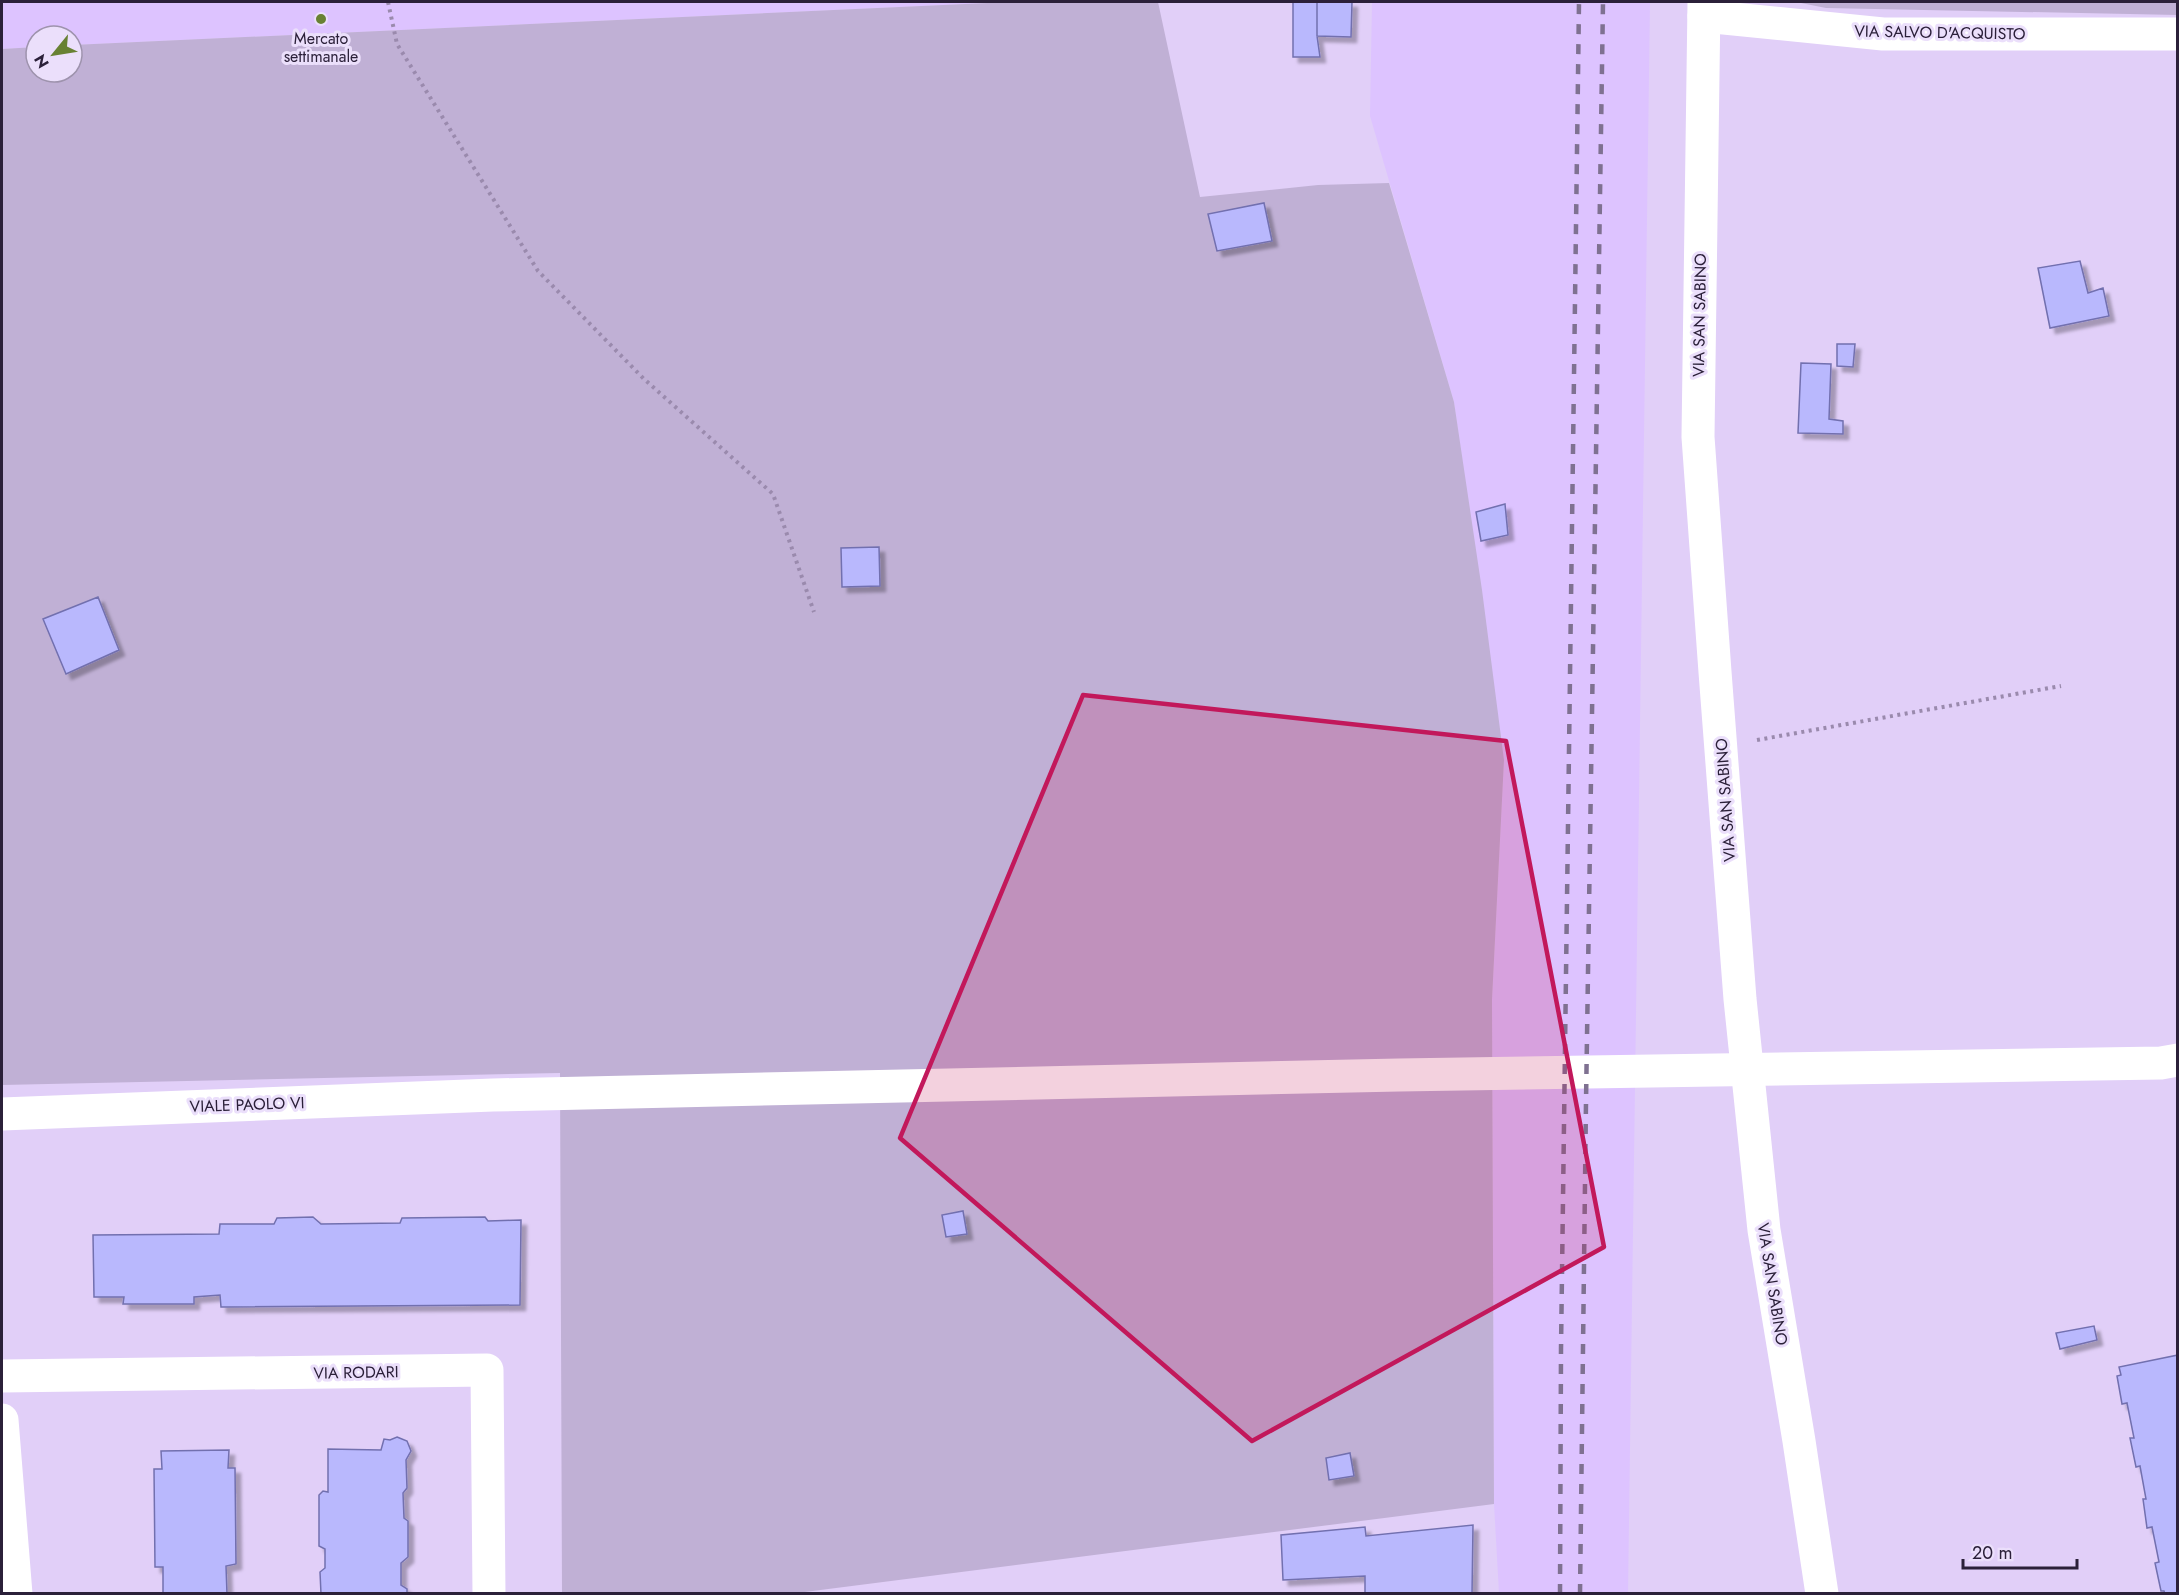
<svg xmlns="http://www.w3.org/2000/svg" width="2179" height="1595" viewBox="0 0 2179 1595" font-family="Jost,sans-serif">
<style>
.built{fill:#ddc3ff}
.green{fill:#c0b0d5}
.building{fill:#b9b8fd;stroke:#7270af;stroke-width:1.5;filter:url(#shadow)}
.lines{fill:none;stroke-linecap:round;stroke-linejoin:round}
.path{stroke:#9a8aad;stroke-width:4;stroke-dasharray:3 4.5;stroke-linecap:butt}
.minor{stroke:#fff;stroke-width:33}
.tertiary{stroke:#fff;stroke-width:33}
.rail{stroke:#7f7191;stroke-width:4.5;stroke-dasharray:10 10;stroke-linecap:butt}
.marked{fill:#c2185b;fill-opacity:0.2;stroke:#c2185b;stroke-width:4.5;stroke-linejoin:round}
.poi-dot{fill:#688133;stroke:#ebdffb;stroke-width:2}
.labels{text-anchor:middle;stroke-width:6;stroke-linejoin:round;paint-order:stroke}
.street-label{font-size:16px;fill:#2b2039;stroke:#ebdffb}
.poi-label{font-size:16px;fill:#2b2039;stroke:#ebdffb}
</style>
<defs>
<filter id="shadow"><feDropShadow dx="5.5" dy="5.5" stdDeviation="1.5" flood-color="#0004"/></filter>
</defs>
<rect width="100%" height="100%" fill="#e1cff8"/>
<!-- built -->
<path class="built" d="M2,2H1009L72,45V36H36V47L2,49Z
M1372,2H1650L1628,1593H1499L1494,1504L1492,1000L1504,760L1454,402L1370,116Z"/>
<!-- green -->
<path class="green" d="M1009,2H1158L1200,197L1318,185L1389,183L1454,402L1482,590L1504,760L1492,1000L1494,1504L797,1593H562L560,1073L2,1085V49L36,47V72H72V45Z
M1796,2H2177L2178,15L1826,8Z"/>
<!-- building -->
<path class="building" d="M1293,2H1317V36L1320,57H1293Z
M1317,2H1352L1351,37L1317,36Z
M1264,203L1272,241L1217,251L1208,214Z
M2080,261L2088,293L2103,288L2109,316L2050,328L2038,268Z
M1837,344H1855L1853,367L1837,366Z
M1801,363L1831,364L1829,419L1843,421V434L1798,433Z
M1505,504L1508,535L1481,541L1476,512Z
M879,547L880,586L842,587L841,548Z
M98,597L119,650L66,674L43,619Z
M963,1211L967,1234L946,1237L942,1215Z
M313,1217L321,1224L400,1223L402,1218L485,1217L488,1221L521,1220L520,1305L221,1307L220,1295L194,1297V1304H123L124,1297H94L93,1235L219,1234L220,1224H274L277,1218Z
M2094,1326L2097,1340L2060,1349L2056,1333Z
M2178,1355V1594H2165L2164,1591H2161L2155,1563L2159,1562L2152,1527L2147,1528L2143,1499H2146L2140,1466L2136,1467L2130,1438H2134L2127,1403L2122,1404L2117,1376L2121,1375L2119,1367Z
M397,1437L407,1441L411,1451L406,1460L407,1488L403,1493L404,1518L408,1521V1557L401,1563V1585L407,1589V1594H321L320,1572L325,1568V1549L319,1546V1495L323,1491L328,1492V1449L381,1450L384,1439L390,1440Z
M229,1450L228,1468H235L236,1564L226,1566L227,1594H163V1567H155L154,1469H162L161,1451Z
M1350,1453L1354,1476L1329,1480L1326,1458Z
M1473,1525L1472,1594H1365V1576L1283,1580L1281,1535L1365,1527L1366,1536Z"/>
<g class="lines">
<!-- path -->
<path class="path" d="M388,2L397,44L538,271L644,379L773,494L814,612
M1757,740L2061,686"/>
<!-- minor -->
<path class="minor" d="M1704,16L1883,34H2178
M2,1114L493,1095L1399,1075L2161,1063L2178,1060
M2,1376L487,1370L489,1594
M2,1420L16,1594"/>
<!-- tertiary -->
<path class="tertiary" d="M1704,2L1698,437L1715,672L1740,999L1764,1230L1799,1441L1822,1594"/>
<!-- rail -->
<path class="rail" d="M1560,1594L1561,1349L1579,2
M1580,1594L1586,1102L1603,2"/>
</g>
<!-- marked area -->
<path class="marked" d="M1083,695L1506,741L1604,1247L1252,1441L900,1138Z"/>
<!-- markers -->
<circle class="poi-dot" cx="321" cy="19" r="6"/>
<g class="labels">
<!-- street labels -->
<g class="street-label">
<text transform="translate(1940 32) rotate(1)" y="6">VIA SALVO D'ACQUISTO</text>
<text transform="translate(1699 315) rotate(-89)" y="6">VIA SAN SABINO</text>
<text transform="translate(1725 800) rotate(-94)" y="6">VIA SAN SABINO</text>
<text transform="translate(247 1104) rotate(-2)" y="6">VIALE PAOLO VI</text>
<text transform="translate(1773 1284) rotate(81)" y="6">VIA SAN SABINO</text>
<text transform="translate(356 1372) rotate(-1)" y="6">VIA RODARI</text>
</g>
<!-- poi labels -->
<g class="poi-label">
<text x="321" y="44">Mercato<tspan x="321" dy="18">settimanale</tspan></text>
</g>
</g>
<!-- border -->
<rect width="2179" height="1595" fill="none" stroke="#2b2039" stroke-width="6"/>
<!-- north arrow -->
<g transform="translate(54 54) rotate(240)"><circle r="28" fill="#ebdffb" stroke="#9e93ad" stroke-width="1.5"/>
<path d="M0-4.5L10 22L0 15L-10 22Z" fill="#688133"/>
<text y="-9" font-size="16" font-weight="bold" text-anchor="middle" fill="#2b2039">N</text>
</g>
<!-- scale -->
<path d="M1963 1559v9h114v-9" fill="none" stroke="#2b2039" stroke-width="3"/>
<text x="1972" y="1559" font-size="18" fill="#2b2039" stroke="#ebdffb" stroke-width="4.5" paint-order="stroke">20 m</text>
</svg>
